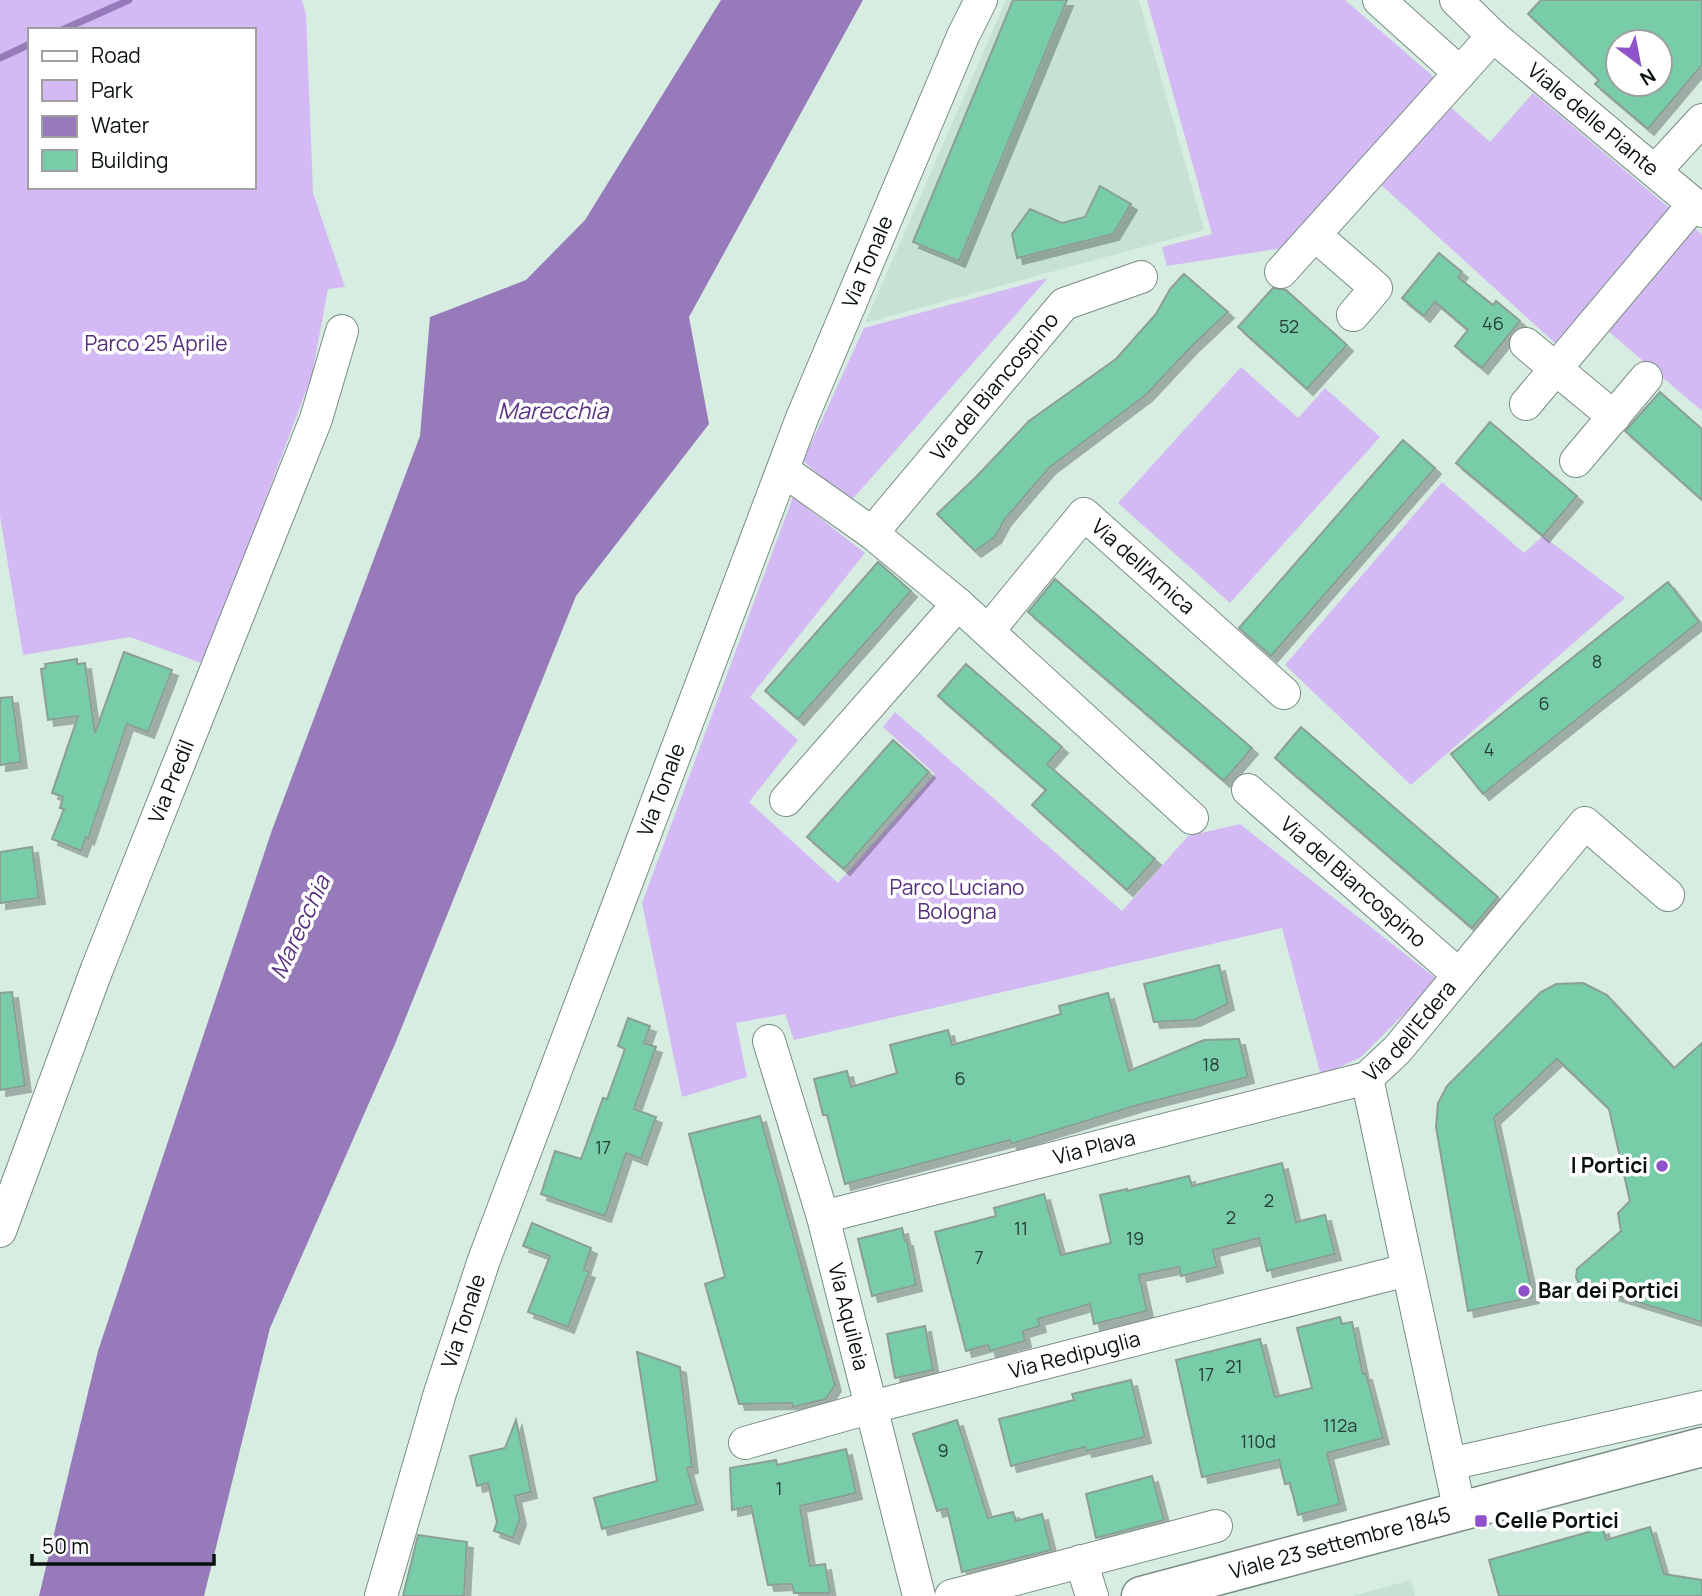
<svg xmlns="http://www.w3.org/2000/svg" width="1702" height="1596" viewBox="0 0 1702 1596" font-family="Manrope,sans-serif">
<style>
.built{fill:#c5e2d3}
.green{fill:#d3baf4;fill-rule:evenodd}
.water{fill:#967ab9}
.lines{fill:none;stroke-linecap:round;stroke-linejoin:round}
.stream{stroke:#967ab9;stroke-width:7}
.building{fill:#78cca7;stroke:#8b9f95;stroke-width:2;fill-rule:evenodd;filter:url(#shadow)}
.minor-casing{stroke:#798d83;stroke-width:34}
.major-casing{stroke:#798d83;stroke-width:41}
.minor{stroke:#fff;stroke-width:32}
.major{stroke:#fff;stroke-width:38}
.poi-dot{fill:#8e53c9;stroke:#fff;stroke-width:2.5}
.labels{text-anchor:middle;stroke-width:7;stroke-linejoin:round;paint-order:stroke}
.number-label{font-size:18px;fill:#254034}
.street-label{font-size:21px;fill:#09110d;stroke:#fff}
.park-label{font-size:21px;fill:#562e7c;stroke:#fff}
.poi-label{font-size:21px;font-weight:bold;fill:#09110d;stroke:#fff;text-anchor:start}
.water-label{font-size:23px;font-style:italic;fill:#593280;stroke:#fff}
</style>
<defs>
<filter id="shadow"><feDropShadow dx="6" dy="6" stdDeviation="0" flood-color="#0004"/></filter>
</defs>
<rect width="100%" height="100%" fill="#d8ede2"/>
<!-- built -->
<path class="built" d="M1006,0H1139L1204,230L865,323Z
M1411,1580L1415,1596H1353Z"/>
<!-- green -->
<path class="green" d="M0,0H302L306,14L313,193L345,287L328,289L312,375L204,664L130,637L23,655L0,516ZM30,30H254V187H30Z
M1147,0H1345L1436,79L1289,247L1167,266L1162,247L1212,234Z
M1533,93L1673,211L1556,344L1378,182L1447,104L1490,142Z
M1695,228L1702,235V411L1608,331Z
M1048,278L850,502L803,461L864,328Z
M1241,367L1298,418L1325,388L1380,437L1230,603L1118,503Z
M1442,482L1524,553L1543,536L1625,598L1411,785L1285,665Z
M793,497L865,553L750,697L798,740L749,802L838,883L935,774L883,727L895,712L1122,911L1188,836L1240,824L1438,980L1361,1057L1321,1076L1282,928L794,1040L785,1014L736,1023L747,1077L682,1097L642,903Z"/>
<!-- water -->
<path class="water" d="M721,0H863L689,317L709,424L576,596L395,1044L270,1328L204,1596H39L98,1351L272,830L420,436L430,317L526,280L585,220Z"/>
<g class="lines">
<!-- stream -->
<path class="stream" d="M62,30L129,0
M0,58L30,44"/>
</g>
<!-- building -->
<path class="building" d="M1013,0H1067L959,261L913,242Z
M1541,0H1702V65L1648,129L1595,84L1599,80L1528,14ZM1618,42H1660V84H1618Z
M1100,186L1131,204L1113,234L1017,258L1012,234L1030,209L1062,223L1085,217Z
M1439,253L1462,272L1458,277L1493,305L1496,301L1520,321L1482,368L1455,346L1468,330L1435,302L1424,316L1402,298Z
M1184,274L1228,312L1191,347L1146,395L1049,468L1005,519L995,537L975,551L937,514L976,477L1029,421L1116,359L1156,314L1170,289Z
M1273,288L1286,290L1347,345L1307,389L1238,327Z
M1660,392L1702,429V500L1625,431Z
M1490,422L1577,496L1543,536L1456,463Z
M1403,440L1435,468L1271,656L1239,628Z
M878,562L911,591L798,719L765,691Z
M1055,579L1252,748L1224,781L1028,612Z
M1668,582L1699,622L1483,794L1451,754Z
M124,652L172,670L148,732L127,724L88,839L86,837L81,851L52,839L64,809L60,808L63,797L52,793L78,716L48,720L41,669L46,668L45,664L77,659V664L85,663L95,733Z
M966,664L1062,747L1047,764L1155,859L1127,890L1032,805L1046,790L938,696Z
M12,697L21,762L0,765V698Z
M1301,727L1498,897L1472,928L1275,758Z
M893,740L929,772L844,869L807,837Z
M32,847L39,898L0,903V852Z
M1219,965L1228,1004L1194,1020L1154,1022L1144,984Z
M1583,983L1607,995L1674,1068L1702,1043V1322L1579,1284L1576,1277L1577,1269L1621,1231L1618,1213L1630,1201L1609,1109L1557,1059L1494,1118L1533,1297L1468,1311L1436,1127L1438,1103L1447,1086L1541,992L1556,984Z
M12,992L25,1086L0,1090V993Z
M1108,993L1129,1071L1204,1040L1239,1039L1248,1077L1138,1105L1011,1144L1010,1140L845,1184L827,1115H823L814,1079L847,1071L851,1087L897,1073L890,1045L948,1030L952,1045L1061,1014L1059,1006Z
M628,1018L650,1026L644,1043L656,1047L634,1109L656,1117L641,1159L626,1153L605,1216L541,1194L555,1151L581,1159L603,1098L607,1099L625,1049L618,1046Z
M760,1116L835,1385L826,1399L793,1407L792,1403L739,1404L705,1284L725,1277L689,1134Z
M1282,1163L1296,1222L1325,1215L1335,1254L1267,1271L1259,1238L1213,1250L1217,1267L1181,1276L1179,1267L1139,1275L1147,1311L1094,1324L1090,1304L1038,1319L1040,1326L1023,1331L1025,1341L990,1351L988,1345L966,1351L935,1232L996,1216L994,1208L1044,1194L1061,1255L1111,1243L1100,1195L1127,1189V1191L1189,1176L1192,1186Z
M532,1223L591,1248L584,1270L589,1272L568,1327L528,1312L550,1256L523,1246Z
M902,1228L905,1241L907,1240L916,1285L872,1296L858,1239Z
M1340,1317L1342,1324L1352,1322L1363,1374H1366L1383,1438L1327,1453L1340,1504L1298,1515L1290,1483L1285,1484L1279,1460L1202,1477L1176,1360L1260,1339L1275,1397L1312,1388L1297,1328Z
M925,1326L933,1370L895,1378L887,1334Z
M637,1352L680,1367L692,1467L687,1468L697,1504L602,1529L594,1498L657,1481Z
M1131,1380L1145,1437L1086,1451L1085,1447L1011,1466L999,1419L1074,1400L1072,1394Z
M516,1420L531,1492L515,1496L520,1519L513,1538L494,1531L497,1522L488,1483L477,1486L470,1456L505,1448Z
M957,1420L988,1518L1013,1512L1016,1521L1042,1514L1051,1550L962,1572L947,1508L937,1511L913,1434Z
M846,1449L856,1493L800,1506L810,1566L825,1564L830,1593H794L792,1584L768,1585L751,1506L732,1510L730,1468L776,1460L777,1465Z
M1152,1476L1164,1520L1096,1538L1086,1494Z
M1650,1527L1664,1574L1702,1580V1596H1499L1489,1560L1603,1528L1606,1540Z
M418,1535L467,1542L464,1596H403Z"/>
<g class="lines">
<!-- minor casing -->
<g class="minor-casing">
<g id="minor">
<path d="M1379,0L1460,73"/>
<path id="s1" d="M1456,0L1493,36L1702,211"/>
<path d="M1655,171L1702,120"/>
<path d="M1315,235L1376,288L1353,315"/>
<path d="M1281,272L1493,36"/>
<path d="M1526,344L1614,417"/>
<path d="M1526,404L1694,204"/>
<path d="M1576,461L1646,378"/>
<path d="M783,470L872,533L958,604L1192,818"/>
<path id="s2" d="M872,533L1064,304L1141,277"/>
<path id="s3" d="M989,630L1084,514L1284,693"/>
<path id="s4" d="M1248,790L1459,975"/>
<path d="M786,800L958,604"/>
<path id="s5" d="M769,1041L823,1217L919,1596"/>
<path d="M1367,1078L1460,1512"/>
<path id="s6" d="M823,1217L1367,1078L1397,1050L1585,823L1668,895"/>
<path id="s7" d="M0,1231L97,969L316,419L342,331"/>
<path id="s8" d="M745,1443L872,1407L1407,1270"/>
<path d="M1450,1464L1702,1407"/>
<path d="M1081,1561L1092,1596"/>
<path id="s9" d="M381,1596L440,1393L484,1260L802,418L963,36L981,0"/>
<path d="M951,1596L1216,1526"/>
</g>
</g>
<!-- major casing -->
<g class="major-casing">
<g id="major">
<path id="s10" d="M1141,1596L1702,1447"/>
</g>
</g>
<!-- minor -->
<use href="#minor" class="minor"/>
<!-- major -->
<use href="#major" class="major"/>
</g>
<!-- markers -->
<g class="poi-dot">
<circle cx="1662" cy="1166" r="7"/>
<circle cx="1524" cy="1291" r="7"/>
<rect x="1474" y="1514" width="14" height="14" rx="3.5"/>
</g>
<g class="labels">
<!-- number labels -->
<g class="number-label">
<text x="1493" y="330">46</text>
<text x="1289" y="333">52</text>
<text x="1597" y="668">8</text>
<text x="1544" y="710">6</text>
<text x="1489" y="756">4</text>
<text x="1211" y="1071">18</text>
<text x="960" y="1085">6</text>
<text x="603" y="1154">17</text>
<text x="1269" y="1207">2</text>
<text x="1231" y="1224">2</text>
<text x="1021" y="1235">11</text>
<text x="1135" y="1245">19</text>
<text x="979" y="1264">7</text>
<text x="1234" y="1373">21</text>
<text x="1206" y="1381">17</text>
<text x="1340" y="1432">112a</text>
<text x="1258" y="1448">110d</text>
<text x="943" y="1457">9</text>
<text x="779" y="1495">1</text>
</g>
<!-- street labels -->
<g class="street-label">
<text dy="7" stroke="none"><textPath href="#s1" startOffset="182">Viale delle Piante</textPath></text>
<text dy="7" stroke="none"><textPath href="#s9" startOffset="1421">Via Tonale</textPath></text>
<text dy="7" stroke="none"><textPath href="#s2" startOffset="191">Via del Biancospino</textPath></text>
<text dy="7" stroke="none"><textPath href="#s3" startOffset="229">Via dell'Arnica</textPath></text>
<text dy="7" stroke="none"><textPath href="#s7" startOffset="481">Via Predil</textPath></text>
<text dy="7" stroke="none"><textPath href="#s9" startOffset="854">Via Tonale</textPath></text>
<text dy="7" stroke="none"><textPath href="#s4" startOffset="140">Via del Biancospino</textPath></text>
<text dy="7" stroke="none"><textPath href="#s6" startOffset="625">Via dell'Edera</textPath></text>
<text dy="7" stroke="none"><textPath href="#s6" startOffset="280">Via Plava</textPath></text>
<text dy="7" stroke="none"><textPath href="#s5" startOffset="287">Via Aquileia</textPath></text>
<text dy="7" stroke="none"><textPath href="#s9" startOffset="287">Via Tonale</textPath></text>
<text dy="7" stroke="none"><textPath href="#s8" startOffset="341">Via Redipuglia</textPath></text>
<text dy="7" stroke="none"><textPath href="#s10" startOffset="206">Viale 23 settembre 1845</textPath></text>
</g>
<!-- park labels -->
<g class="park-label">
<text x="156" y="351">Parco 25 Aprile</text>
<text x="957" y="895">Parco Luciano<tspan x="957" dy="24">Bologna</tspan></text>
</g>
<!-- poi labels -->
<g class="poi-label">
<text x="1648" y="1173" text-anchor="end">I Portici</text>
<text x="1538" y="1298">Bar dei Portici</text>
<text x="1495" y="1528">Celle Portici</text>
</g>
<!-- water labels -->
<g class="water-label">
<text x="553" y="419">Marecchia</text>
<text transform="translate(300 927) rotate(-65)" y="8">Marecchia</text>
</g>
</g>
<!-- legend -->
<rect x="28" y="28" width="228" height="161" fill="#ffffff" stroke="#9da09e" stroke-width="2"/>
<rect x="42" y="51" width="35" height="10" fill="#ffffff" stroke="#9da09e" stroke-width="2"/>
<text x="91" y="63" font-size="21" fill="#09110d">Road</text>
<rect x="42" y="80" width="35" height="21" fill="#d3baf4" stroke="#9da09e" stroke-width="2"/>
<text x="91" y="98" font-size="21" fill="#09110d">Park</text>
<rect x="42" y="116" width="35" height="21" fill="#967ab9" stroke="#9da09e" stroke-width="2"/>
<text x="91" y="133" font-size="21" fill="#09110d">Water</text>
<rect x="42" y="150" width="35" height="21" fill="#78cca7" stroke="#9da09e" stroke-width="2"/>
<text x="91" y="168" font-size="21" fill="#09110d">Building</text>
<!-- north arrow -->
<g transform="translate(1639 63) rotate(148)"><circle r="33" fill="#ffffff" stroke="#9da09e" stroke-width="2"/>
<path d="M0-5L12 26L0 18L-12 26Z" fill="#8e53c9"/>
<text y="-10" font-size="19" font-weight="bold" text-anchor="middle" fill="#09110d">N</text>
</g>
<!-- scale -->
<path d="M32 1554v10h182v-10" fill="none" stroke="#09110d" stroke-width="3.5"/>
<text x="42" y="1554" font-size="21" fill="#09110d" stroke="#ffffff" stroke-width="5" paint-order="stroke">50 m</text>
</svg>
